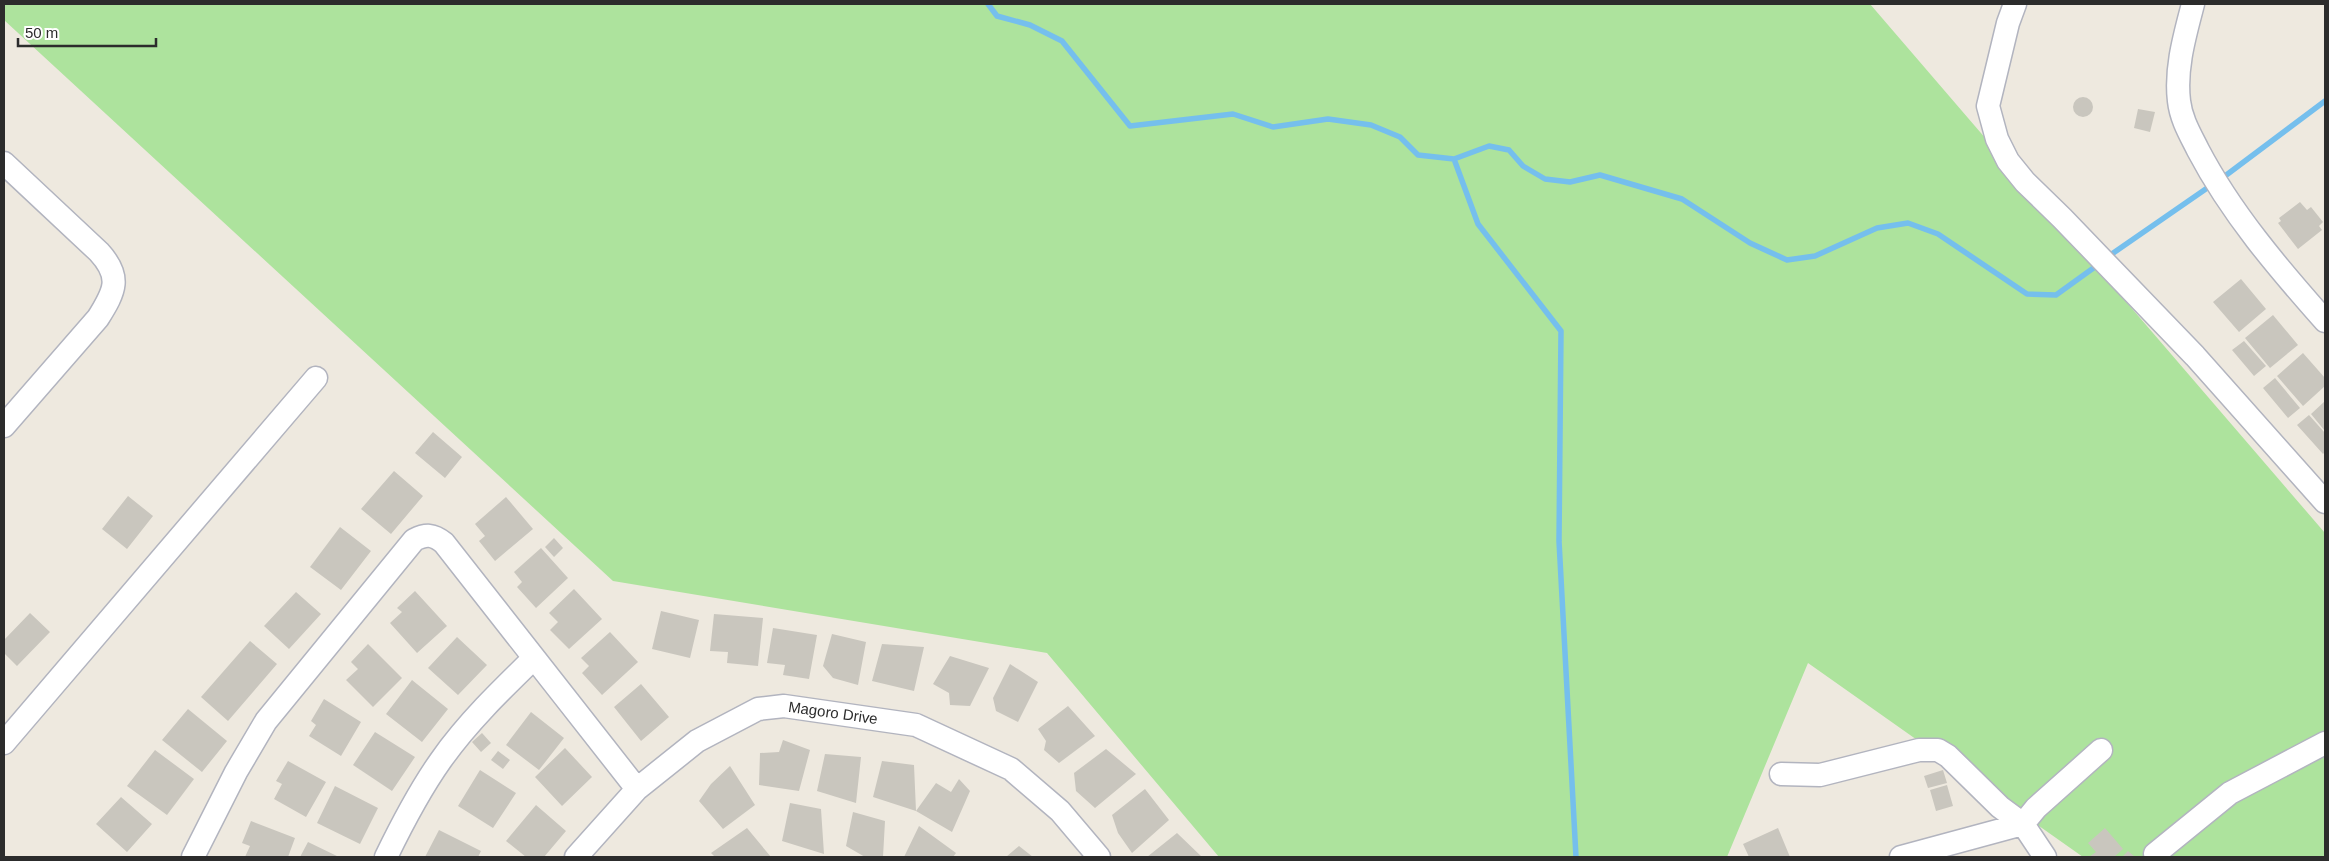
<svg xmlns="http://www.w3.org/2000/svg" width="2329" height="861" viewBox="0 0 2329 861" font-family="Arial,sans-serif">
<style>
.green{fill:#ade39d}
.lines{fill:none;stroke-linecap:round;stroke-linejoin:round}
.stream{stroke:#75bfed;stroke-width:5.5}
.building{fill:#c9c6be}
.minor-casing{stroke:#b2b4bf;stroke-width:25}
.minor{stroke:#fff;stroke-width:22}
.labels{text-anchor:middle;stroke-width:4;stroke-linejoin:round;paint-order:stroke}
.street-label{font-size:15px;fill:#2c2c2c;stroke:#fff}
</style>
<rect width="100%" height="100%" fill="#eee9df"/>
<!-- green -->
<path class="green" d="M4,4H1870L2325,533V857H2083L1808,663L1727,857H1219L1047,653L613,581L4,20Z"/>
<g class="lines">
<!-- stream -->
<path class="stream" d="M988,4L997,16L1030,25L1062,41L1130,126L1233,114L1273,127L1328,119L1371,125L1400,137L1418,155L1454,159L1489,146L1509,150L1523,166L1545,179L1570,182L1600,175L1682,199L1750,243L1787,260L1815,256L1877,228L1908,223L1938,234L2027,294L2056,295L2099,264
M1454,159L1478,224L1561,331L1559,541L1576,857
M2221,179L2325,101
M2106,258L2213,184"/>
</g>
<!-- building -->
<path class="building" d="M2073 107a10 10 0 1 1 20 0a10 10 0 1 1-20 0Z
M2138,109L2155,112L2150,132L2134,128Z
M2300,202L2307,210L2311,207L2323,222L2319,226L2322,230L2298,249L2278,223L2281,221L2279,218Z
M2241,279L2266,309L2239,332L2213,302Z
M2273,315L2298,345L2270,368L2245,338Z
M2244,341L2266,366L2254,376L2232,350Z
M2303,353L2325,378V386L2303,406L2277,376Z
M2275,378L2300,408L2288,418L2263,388Z
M2325,401V431L2311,414Z
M2309,415L2325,433V452L2323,454L2297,425Z
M433,432L462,457L445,478L415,453Z
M394,471L423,496L391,534L361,509Z
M128,496L153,516L127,549L102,529Z
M506,497L533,529L495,561L479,541L485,536L475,524Z
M340,527L371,551L341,590L310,567Z
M554,538L563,548L554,557L545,547Z
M541,548L568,578L536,608L517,587L522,582L514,572Z
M574,589L602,619L569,649L550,630L558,622L549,613Z
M415,591L447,626L417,653L390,623L402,612L397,608Z
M296,592L321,614L289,649L264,626Z
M661,611L699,620L690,658L652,649Z
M30,613L50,632L17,666L4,653V640Z
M714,614L763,618L758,666L727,663L728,652L710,651Z
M773,628L817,635L809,679L783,675L785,665L767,663Z
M610,632L638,662L602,695L582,673L589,666L581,658Z
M832,634L866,642L858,685L833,678L823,666Z
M457,637L487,665L458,695L428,668Z
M250,641L277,664L228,721L201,697Z
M368,644L402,678L373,707L346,680L358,669L351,662Z
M882,644L924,647L914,691L872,681Z
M950,656L989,668L970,706L950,705L949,693L933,684Z
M1010,664L1038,682L1018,722L996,711L993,698Z
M412,680L448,709L422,742L386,714Z
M641,684L669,717L641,741L614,707Z
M324,699L361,722L341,756L309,736L316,725L311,721Z
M1068,706L1095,736L1059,763L1044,750L1046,741L1038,729Z
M188,709L227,741L202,772L162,740Z
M531,712L564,738L539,770L506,745Z
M375,732L415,757L392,791L353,765Z
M482,733L491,743L481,752L472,742Z
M783,740L810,750L799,791L759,785L760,753L779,752Z
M565,748L592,777L562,806L535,777Z
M1106,749L1136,774L1095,808L1076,791L1074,773Z
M155,750L194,779L167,815L127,786Z
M498,751L510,760L503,769L491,760Z
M825,754L861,757L856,803L817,791Z
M288,761L326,782L306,817L274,799L282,784L276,781Z
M882,761L914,765L916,811L936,783L951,792L959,779L970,791L952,832L916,811L873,797Z
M730,766L755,805L723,829L699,801L711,784Z
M480,770L516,793L493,828L458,806Z
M1943,770L1947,783L1928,788L1924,776Z
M1947,785L1953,806L1936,811L1930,790Z
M335,786L378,808L360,844L317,823Z
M1145,789L1169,820L1132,853L1118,833L1112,815Z
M121,797L152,824L127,852L96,824Z
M790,803L821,809L824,854L782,841Z
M536,805L566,831L544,857H526L506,841Z
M853,812L885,821L883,857H865L846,846Z
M251,821L295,838L288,857H245L250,846L242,843Z
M919,826L956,853L953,857H904Z
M747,828L771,857H715L711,853Z
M1778,828L1790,857H1749L1743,844Z
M2105,828L2123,849L2114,857H2089L2096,852L2088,843Z
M439,830L481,851L478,857H425Z
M1177,833L1202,857H1147Z
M308,842L339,857H300Z
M1019,846L1033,857H1006Z
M2128,851L2135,857H2122Z"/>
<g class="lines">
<!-- minor casing -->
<g class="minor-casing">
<path id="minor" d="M2015,4L2008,23L1988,106L1997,139L2008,161L2025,182L2062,218L2195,356L2325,502
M2193,4C2185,35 2175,68 2179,101C2181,119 2190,134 2198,150C2231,213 2278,268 2325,321
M4,163L99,252C122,277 115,291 98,318L4,426
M4,743L316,378
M1781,774L1820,775L1919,750H1938L1948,756L2000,807L2023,824L2045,857
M2155,854L2230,793L2325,743
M193,857L236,772L266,721L414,540C426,534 433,534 444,543L637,789
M386,857C402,824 419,791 441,760C467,723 501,690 534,658
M576,857L637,789L697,741L758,709L784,706L916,725L1011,769L1060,811L1099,857
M1901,857L2023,824L2036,808L2101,750"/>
</g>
<!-- minor -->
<use href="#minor" class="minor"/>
</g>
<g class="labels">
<!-- street labels -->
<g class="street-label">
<text transform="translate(833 713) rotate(8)" y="5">Magoro Drive</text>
</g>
</g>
<!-- border -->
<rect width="2329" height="861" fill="none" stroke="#2c2c2c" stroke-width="10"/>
<!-- scale -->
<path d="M18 38v8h138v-8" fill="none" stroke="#2c2c2c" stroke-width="2.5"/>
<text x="25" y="38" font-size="15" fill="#2c2c2c" stroke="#ffffff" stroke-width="4" paint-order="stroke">50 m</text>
</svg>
